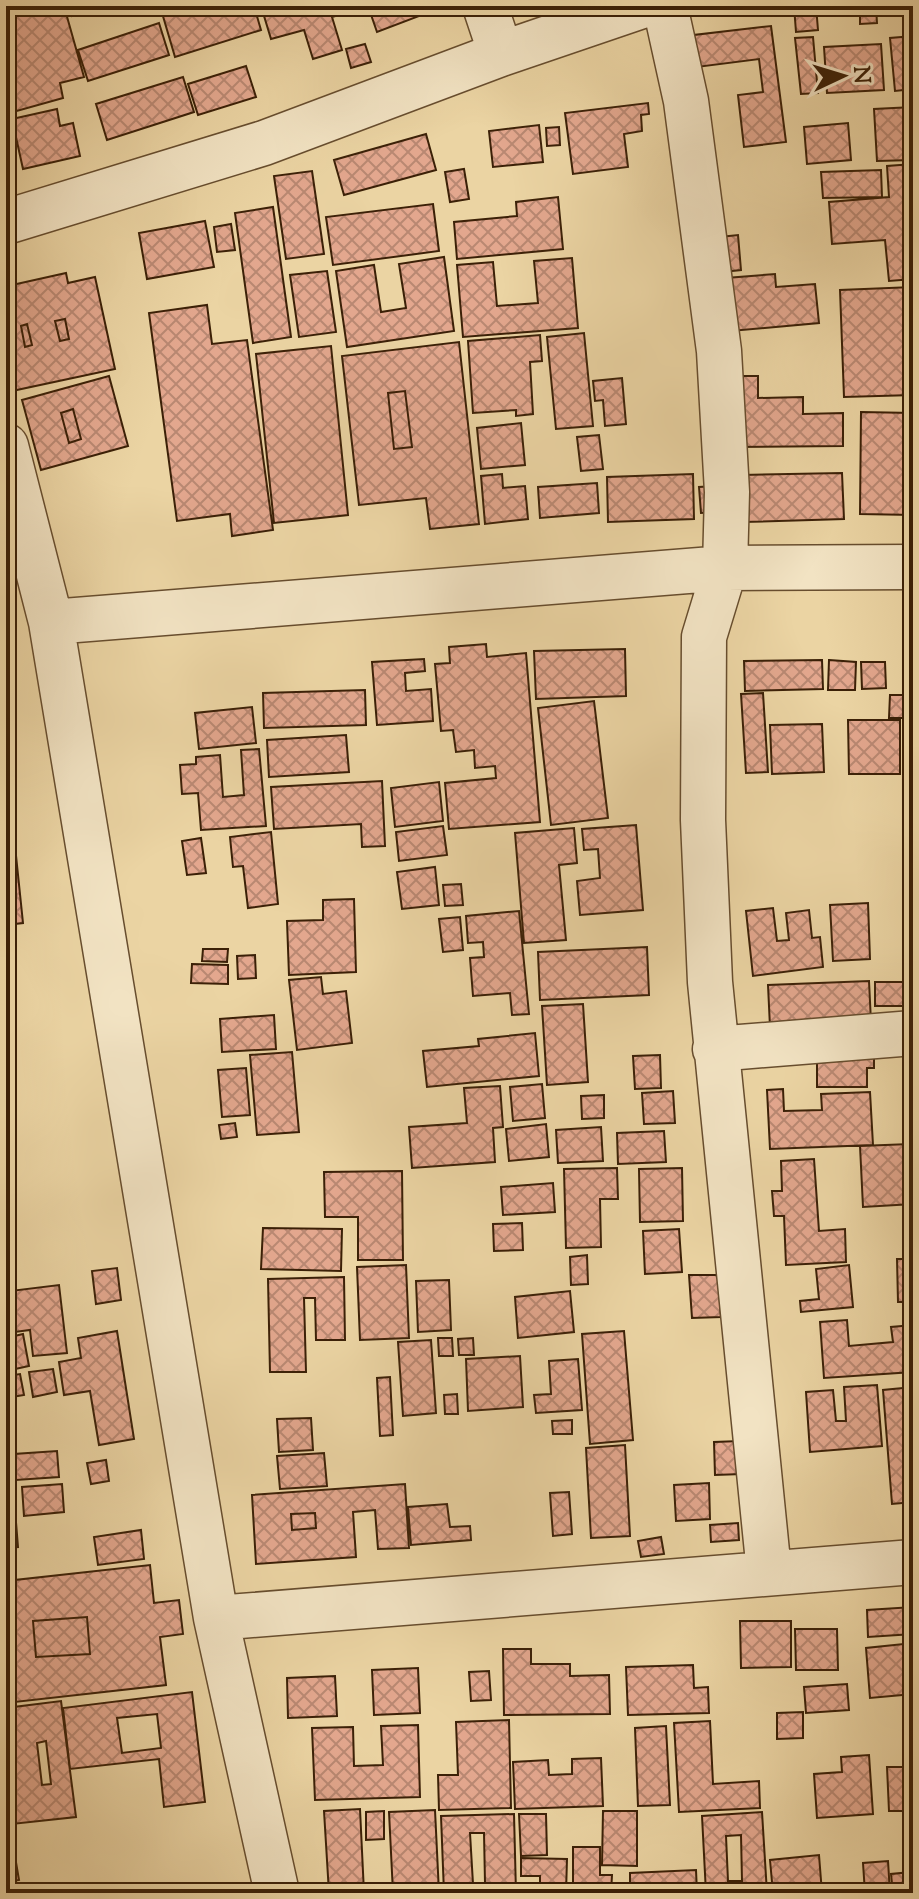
<svg xmlns="http://www.w3.org/2000/svg" width="919" height="1899" viewBox="0 0 919 1899" font-family="'Sorts Mill Goudy',serif">
<style>
.building{fill:url(#building-cross-hatch);stroke:#3b2007;stroke-width:2;fill-rule:evenodd}
.lines{fill:none;stroke-linecap:round;stroke-linejoin:round}
.street-casing{stroke:#674d2e;stroke-width:47}
.street{stroke:#f2e3c3;stroke-width:44}
</style>
<defs>
<pattern id="building-cross-hatch" width="8" height="8" patternUnits="userSpaceOnUse" patternTransform="scale(2)"><rect width="8" height="8" fill="#e3a78e"/><path d="M0 0l8 8M0 8l8-8" fill="none" stroke="#b98872"/></pattern>
</defs>
<rect width="100%" height="100%" fill="#ebd4a3"/>
<filter id="stains"><feTurbulence type="fractalNoise" baseFrequency=".0025" numOctaves="4"/><feColorMatrix values="0 0 0 0 .2 0 0 0 0 .09 0 0 0 0 .02 0 0 0 .5 -.17"/></filter>
<radialGradient id="worn" r=".72"><stop offset=".6" stop-color="#630" stop-opacity="0"/><stop offset="1" stop-color="#630" stop-opacity=".3"/></radialGradient>
<!-- building -->
<path class="building" d="M6,6H64L84,77L60,83L63,98L6,114Z
M70,6H111L72,16Z
M160,6H254L261,30L175,57Z
M261,6H354L356,10L332,17L342,50L313,59L304,30L271,39Z
M368,6H434L435,10L377,32Z
M794,6H816L818,30L796,32Z
M860,6H876L877,23L860,24Z
M159,23L169,55L88,81L78,50Z
M771,26L786,142L744,147L738,95L763,92L759,59L697,67L694,35Z
M913,36V89L895,91L890,38Z
M813,37L818,93L801,94L795,38Z
M365,44L371,62L351,68L346,49Z
M881,44L884,90L827,93L824,47Z
M246,66L256,97L198,115L188,84Z
M183,77L194,112L107,140L96,104Z
M648,103L649,114L641,115L642,131L624,134L628,167L573,174L565,113Z
M913,107V160L877,161L874,109Z
M57,109L60,126L73,123L80,156L23,169L12,119Z
M848,123L851,160L807,164L804,127Z
M539,125L543,162L493,167L489,131Z
M559,127L560,145L547,146L546,128Z
M426,134L436,170L344,195L334,160Z
M913,164V279L889,281L885,240L832,244L829,202L889,197L887,166Z
M464,169L469,199L450,202L445,172Z
M881,170L882,197L823,198L821,172Z
M312,171L324,254L286,259L274,176Z
M558,197L563,249L457,259L454,222L517,216L516,202Z
M433,204L439,251L333,265L326,217Z
M273,207L291,337L253,343L235,213Z
M205,221L214,267L147,279L139,233Z
M231,224L235,250L217,252L214,227Z
M738,235L741,270L723,272L720,237Z
M444,257L454,331L347,347L336,271L374,265L381,312L406,308L399,264Z
M572,258L578,328L463,337L457,265L493,262L497,306L538,303L534,261Z
M327,271L336,332L299,337L290,275Z
M66,273L68,283L95,277L115,369L12,391L6,362V297L14,295L12,285ZM65,319L69,339L60,341L55,321ZM27,324L32,345L25,347L21,326Z
M775,274L776,287L815,284L819,323L731,331L726,278Z
M913,287V395L844,397L840,290Z
M207,305L212,344L247,340L273,530L232,536L230,514L177,521L149,313Z
M65,319L69,339L60,341L55,321Z
M27,324L32,345L25,347L21,326Z
M584,333L593,426L556,429L547,337Z
M540,335L542,361L530,362L533,414L516,416V410L473,413L468,341Z
M459,342L479,524L430,529L426,498L359,505L342,356ZM405,391L412,447L394,449L388,393Z
M331,346L348,515L274,523L256,354Z
M109,376L128,446L41,470L22,400ZM73,409L81,439L69,443L61,413Z
M735,376H758V398L803,397V414L843,413V446L736,447Z
M622,378L626,424L605,426L603,400L595,401L593,381Z
M405,391L412,447L394,449L388,393Z
M73,409L81,439L69,443L61,413Z
M861,412L913,413V515L860,514Z
M521,423L525,465L481,469L477,428Z
M599,435L603,469L581,471L577,437Z
M842,473L844,519L743,522L742,475Z
M502,474L503,488L525,486L528,519L485,524L481,476Z
M693,474L694,519L608,522L607,477Z
M597,483L599,513L540,518L538,487Z
M715,486L717,512L701,513L699,487Z
M486,644L487,657L526,653L540,822L449,829L445,783L496,778L495,766L475,768L474,750L456,752L453,730L441,731L435,664L450,663L449,647Z
M625,649L626,696L536,699L534,651Z
M424,659L425,671L405,673L406,691L431,689L433,721L377,725L372,662Z
M822,660L823,689L745,691L744,661Z
M829,660L856,662L855,690H828Z
M906,660L913,661V718H889L890,695H905Z
M861,662H885L886,688L862,689Z
M365,690L366,725L264,728L263,693Z
M763,693L768,772L746,773L741,694Z
M594,701L608,818L551,825L538,708Z
M252,707L256,743L199,749L195,713Z
M848,720H900V774H849Z
M822,724L824,772L772,774L770,725Z
M346,735L349,772L269,777L267,740Z
M259,749L266,826L201,830L198,793L182,794L180,765L196,764V757L220,755L223,797L244,795L241,750Z
M6,759L23,923L6,925Z
M382,781L385,846L362,847L361,824L274,829L271,787Z
M439,782L443,821L395,827L391,788Z
M636,825L643,910L580,915L577,881L600,878L598,849L584,850L582,829Z
M443,826L447,855L399,861L396,832Z
M574,828L577,863L559,865L566,940L524,943L515,833Z
M271,832L278,904L248,908L243,866L233,867L230,837Z
M201,838L206,873L187,875L182,841Z
M435,867L439,905L402,909L397,872Z
M461,884L463,905L445,906L443,885Z
M354,899L356,972L289,975L287,921L323,920V900Z
M868,903L870,959L833,961L830,905Z
M773,908L777,941L789,940L786,913L809,910L812,938L820,937L823,967L753,976L746,911Z
M519,911L529,1014L512,1015L510,993L473,996L470,958L484,957L483,942L468,943L466,916Z
M460,917L463,950L443,952L439,919Z
M647,947L649,995L540,1000L538,952Z
M203,949H228L227,962L202,961Z
M255,955L256,978L238,979L237,956Z
M192,964L228,965V984L191,983Z
M321,977L323,994L346,991L352,1043L297,1050L289,980Z
M869,981L871,1022L770,1027L768,985Z
M875,982H913V1006H875Z
M583,1004L588,1082L547,1085L542,1006Z
M274,1015L276,1049L222,1052L220,1019Z
M535,1033L539,1076L427,1087L423,1051L479,1046L478,1039Z
M874,1047V1068H867V1087H817V1055Z
M292,1052L299,1132L257,1135L250,1055Z
M660,1055L661,1088L635,1089L633,1056Z
M246,1068L250,1115L222,1117L218,1070Z
M542,1084L545,1118L513,1121L510,1087Z
M500,1086L503,1127L493,1128L495,1162L412,1168L409,1127L467,1123L464,1088Z
M783,1089L784,1111L822,1110L821,1094L870,1092L873,1145L770,1149L767,1090Z
M673,1091L675,1123L644,1124L642,1093Z
M604,1095V1118L582,1119L581,1096Z
M235,1123L237,1137L221,1139L219,1125Z
M546,1124L549,1157L509,1161L506,1129Z
M601,1127L603,1161L558,1163L556,1130Z
M664,1131L666,1162L618,1164L617,1133Z
M910,1144L913,1204L863,1207L860,1146Z
M814,1159L819,1231L845,1229L846,1262L786,1265L784,1216H774L772,1191H782L781,1161Z
M617,1168L618,1199H600L601,1247L566,1248L564,1169Z
M682,1168L683,1221L640,1222L639,1169Z
M402,1171L403,1260H358V1217H325L324,1172Z
M553,1183L555,1212L503,1215L501,1187Z
M522,1223L523,1250L494,1251L493,1224Z
M263,1228L342,1229L341,1271L261,1269Z
M679,1229L682,1272L645,1274L643,1231Z
M587,1255L588,1284L571,1285L570,1257Z
M897,1259H913V1302H898Z
M406,1265L409,1338L360,1340L357,1267Z
M849,1265L853,1307L801,1312L800,1301L819,1299L816,1269Z
M117,1268L121,1300L96,1304L92,1271Z
M689,1275H718L721,1317L692,1318Z
M344,1277L345,1340H316L315,1298H304L306,1372H270L268,1279Z
M449,1280L451,1330L418,1332L416,1281Z
M59,1285L67,1353L33,1356L30,1330L15,1332L10,1291Z
M570,1291L574,1332L518,1338L515,1297Z
M847,1320L849,1346L893,1342L891,1327L913,1325V1372L824,1378L820,1322Z
M117,1331L134,1439L99,1445L90,1391L64,1395L59,1362L81,1358L78,1338Z
M624,1331L633,1440L590,1444L582,1334Z
M23,1334L29,1366L6,1371V1338Z
M438,1338H452L453,1356H439Z
M473,1338L474,1355H459L458,1339Z
M431,1340L436,1413L403,1416L398,1342Z
M520,1356L523,1407L468,1411L466,1359Z
M578,1359L582,1410L536,1413L534,1395L551,1394L549,1361Z
M53,1369L57,1392L33,1397L29,1372Z
M20,1374L24,1395L6,1398V1376Z
M390,1377L393,1435L380,1436L377,1378Z
M877,1385L882,1446L810,1452L806,1392L833,1390L836,1421H846L844,1387Z
M913,1387V1502L892,1504L883,1390Z
M457,1394L458,1414H445L444,1395Z
M311,1418L313,1450L279,1452L277,1419Z
M572,1420V1434H553L552,1421Z
M740,1441L742,1474L715,1475L714,1442Z
M625,1445L630,1536L591,1538L586,1448Z
M57,1451L59,1477L16,1480L14,1454Z
M324,1453L327,1486L280,1489L277,1456Z
M106,1460L109,1481L91,1484L87,1463Z
M709,1483L710,1519L676,1521L674,1485Z
M62,1484L64,1512L24,1516L22,1487Z
M405,1484L409,1548L378,1549L375,1510L353,1512L356,1557L256,1564L252,1495ZM315,1513L316,1528L292,1530L291,1514Z
M6,1485H13L18,1547L6,1548Z
M569,1492L572,1534L553,1536L550,1493Z
M447,1504L450,1527L470,1526L471,1540L411,1545L408,1507Z
M315,1513L316,1528L292,1530L291,1514Z
M738,1523L739,1540L711,1542L710,1525Z
M141,1530L144,1559L98,1565L94,1537Z
M661,1537L664,1554L641,1557L638,1541Z
M150,1565L154,1603L179,1600L183,1634L160,1637L166,1685L6,1703V1581ZM87,1617L90,1654L36,1657L33,1621Z
M913,1607V1634L868,1637L867,1610Z
M87,1617L90,1654L36,1657L33,1621Z
M740,1621H791V1667L741,1668Z
M795,1629H837L838,1670H796Z
M913,1643V1694L870,1698L866,1648Z
M503,1649H531V1664H570V1676L609,1675L610,1714L504,1715Z
M693,1665L694,1688L708,1687L709,1713L628,1715L626,1667Z
M418,1668L420,1713L374,1715L372,1670Z
M489,1671L491,1700L471,1701L469,1672Z
M335,1676L337,1716L288,1718L287,1678Z
M847,1684L849,1710L806,1713L804,1687Z
M192,1692L205,1802L164,1807L159,1759L70,1769L63,1708ZM157,1714L161,1748L122,1753L117,1718Z
M61,1701L76,1817L12,1824L6,1784V1708ZM46,1741L51,1784L42,1785L37,1743Z
M803,1712V1738L777,1739V1713Z
M509,1720L511,1808L439,1810L438,1775H458L456,1722Z
M710,1721L713,1784L759,1781L760,1808L679,1812L674,1723Z
M418,1725L420,1797L315,1800L312,1728L353,1727L354,1766L383,1765L381,1726Z
M666,1726L670,1805L638,1806L635,1728Z
M869,1755L873,1814L817,1818L814,1774L842,1772L841,1757Z
M601,1758L603,1806L515,1809L513,1762L548,1760L549,1775L572,1774V1759Z
M887,1767H913V1811H889Z
M360,1809L364,1893H329L324,1811Z
M435,1810L439,1893H393L389,1812Z
M384,1811V1839L366,1840V1812Z
M603,1811H637V1866L602,1865Z
M762,1812L767,1893H706L702,1816ZM741,1835L742,1881H728L726,1836Z
M514,1814L516,1893H444L441,1816ZM470,1833H484L485,1883L473,1884Z
M519,1814H546L547,1855L521,1856Z
M913,1816V1893H893L891,1874L911,1872L906,1817Z
M11,1833L19,1880L6,1882V1834Z
M573,1847H600V1875H612L611,1893H573Z
M819,1855L822,1893H773L770,1860Z
M521,1858L567,1859L566,1893H540V1876H521Z
M888,1861L890,1893H865L863,1863Z
M696,1870L697,1893H630V1873Z
M23,1885L24,1893H6V1887Z
M854,1886V1893H836V1887Z"/>
<g class="lines">
<!-- street casing -->
<g class="street-casing">
<path id="street" d="M485,6L501,54
M665,6L686,101L719,351L727,492L725,568L704,637L703,820L710,982L769,1572
M6,222L264,143L501,54L642,6
M6,446L51,622L216,1618L277,1893
M51,622L725,568L913,567
M715,1049L913,1033
M216,1618L913,1562"/>
</g>
<!-- street -->
<use href="#street" class="street"/>
</g>
<!-- margin -->
<rect width="919" height="1899" fill="none" stroke="#ebd4a3" stroke-width="32"/>
<rect x="8" y="8" width="903" height="1883" fill="none" stroke="#3b2007" stroke-width="4"/>
<rect x="16" y="16" width="887" height="1867" fill="none" stroke="#3b2007" stroke-width="2"/>
<!-- north arrow -->
<g transform="translate(843 76) rotate(86)" stroke="#f2e3c3" stroke-width="6" paint-order="stroke">
<path d="M0-6L14 30L0 20L-14 30Z" fill="#3b2007"/>
<text y="-12" font-size="22" font-weight="bold" text-anchor="middle" fill="#3b2007">N</text>
</g>
<rect width="100%" height="100%" filter="url(#stains)"/>
<rect width="100%" height="100%" fill="url(#worn)"/>
</svg>
